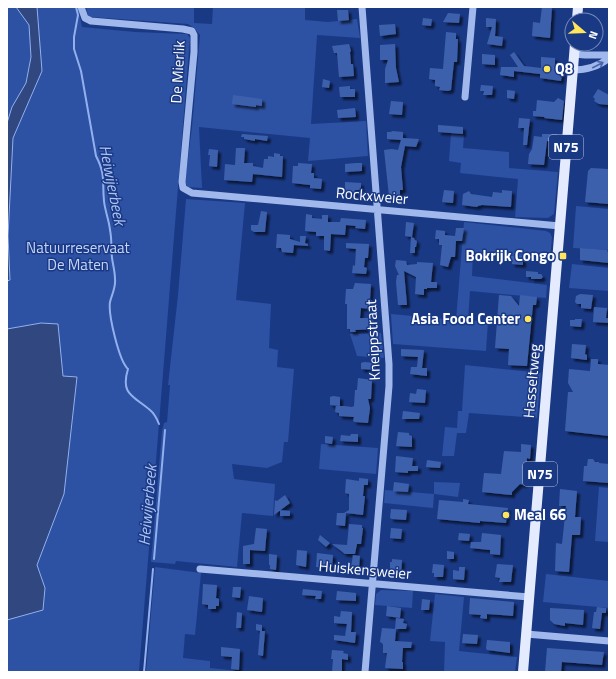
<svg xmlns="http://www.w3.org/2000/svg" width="616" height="679" viewBox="0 0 616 679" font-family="'Titillium Web',sans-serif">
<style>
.green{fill:#2d51a3}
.water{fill:#304780;stroke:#93b0ee}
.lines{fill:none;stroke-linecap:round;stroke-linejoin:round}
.stream{stroke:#93b0ee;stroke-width:2}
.building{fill:#3e60ac;filter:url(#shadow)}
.minor{stroke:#a0b8ec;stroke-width:7}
.major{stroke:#e5ebff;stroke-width:10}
.oneway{stroke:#4965a9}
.poi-dot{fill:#fee65c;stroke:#1a3985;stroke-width:1.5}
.labels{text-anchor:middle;stroke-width:3;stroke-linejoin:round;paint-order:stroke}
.shield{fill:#1a3985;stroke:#bac4da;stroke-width:1}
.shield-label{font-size:14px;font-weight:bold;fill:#fff}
.poi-label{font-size:15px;font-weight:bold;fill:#fff;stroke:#1a3985;text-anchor:start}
.street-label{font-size:15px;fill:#fff;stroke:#1a3985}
.park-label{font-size:15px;fill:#c5d5f9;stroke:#1a3985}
.water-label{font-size:16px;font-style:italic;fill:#acc2f3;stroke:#1a3985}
</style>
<defs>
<filter id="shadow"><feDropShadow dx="3" dy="3" stdDeviation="1" flood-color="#0009"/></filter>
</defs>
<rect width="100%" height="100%" fill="#1a3985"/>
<!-- green -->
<path class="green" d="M7,7H78L82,27L135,32L187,34L190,38L139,672H7Z
M86,7H194V23L212,24L213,7H305V20L328,22L357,19L360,38L317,35L311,124L366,121L368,156L308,161L310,138L199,127L202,188L187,187L185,181L192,127L200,35L194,28L188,24L91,17L88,15Z
M451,134L464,135L463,148L509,152V168L558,172L554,214L548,218L515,217L518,179L460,173L461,163L449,161Z
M186,199L245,203L236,300L271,304L269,348L278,350L277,367L294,369L288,442H284L282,462L267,468L232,464L234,479L275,484L273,516L242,513L237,567L176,561L175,564L151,562L162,431L164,423L167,422L170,385H168L178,295Z
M576,206L609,209V250L573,248Z
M464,222L546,231L550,233L552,237L550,259L473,252L472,276L547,285L546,298L470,291L468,320L488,322L486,351L393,344L391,314L456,320Z
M572,264L609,268V291L569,288Z
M381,333L384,358L357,356L350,334Z
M465,365L541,373L537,418L469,413L466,433H457L454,456H442L445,427L457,428L458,411H462Z
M321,444L378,448L376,474L319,469Z
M434,482L460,483L458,497L434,494L433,508L384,503L385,490L434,494Z
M599,487L609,488V542L595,541Z
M155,567L201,573L195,635L185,634L183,658L210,661V668L238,671V672H146Z
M546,574L609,581V608L543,602Z
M381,590L413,591L412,608L375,605L376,594Z
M435,594L464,597L459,651L517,657L515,672H444L445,642L430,641Z"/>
<!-- water -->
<path class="water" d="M16,7H37L42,71L13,138L8,236L10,280L7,281V123L12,107L26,83L31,57L29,25Z
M41,323L58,324L63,376L77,377L64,494L37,565L45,588L43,610L7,620V329Z"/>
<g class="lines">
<!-- stream -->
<path class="stream" d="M76,7L78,15L74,37V49L81,71L96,156C106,175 102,182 104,201C105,211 109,220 110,230C112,239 111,249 112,258C113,265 115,272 115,279C116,287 112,294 110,302C108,314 119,361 128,369C120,395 134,396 150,410C155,414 157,419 159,424
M154,559L165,430
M144,672L153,569"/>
</g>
<!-- building -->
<path class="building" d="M542,7H552L550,38L532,36L533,22L540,23Z
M337,10H348L349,20L338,21Z
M448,13L460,14L459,23L443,22Z
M423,18L432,19L431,26L422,25Z
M486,18L496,19L495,36L503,37L502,46L487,44L492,27H486Z
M395,24L396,34L380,36L379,25Z
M446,32L456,33V39H458L457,62H454L451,90L448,91L439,90L440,87L435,86V80L429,79L430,68L443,69Z
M349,44L351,51L350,52L351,64H353L354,76L339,77L337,53H334L332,46Z
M395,44L396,68L399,82L385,83V69L388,60H380V45Z
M514,52L524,66L541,68V57L555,58V65L563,66L561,81L540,78V74L514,71V77L500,75L501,67H518L510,55Z
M482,54L495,55V65L482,64Z
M323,79L330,81L329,88L322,87Z
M481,85L493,86L492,95H483L484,91H480Z
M350,86V89H355V97H340L339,87Z
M598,89L609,95V105L599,104L594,101L595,99L593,97Z
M507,90L515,91L514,99L507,98Z
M233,95L262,99V106L256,105V107L232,104Z
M558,98L564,101L562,120L544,118L545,117L533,116V111H536L537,100L554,102Z
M391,101L403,102L402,115L389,114Z
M355,108L356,117L338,118L337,110Z
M519,118L530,119L527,145H523L524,128H518Z
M438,125L463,127V134L438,132Z
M392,131L403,132V138L419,139L416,147L405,146L401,167L403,190H400V196H389L384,150L392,149L398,150L401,140L387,139V132H391Z
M242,134L268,136L267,141L255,139V141L244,139V137H241Z
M542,134H557V136H561L560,142L547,141L544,165L528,164L529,154L532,149L534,136L542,137Z
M236,148H245L244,163H253V166L263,168L264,159H268V156L274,157V153L280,154V156H283L282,177L253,174L252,182L224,180L225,164L235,165Z
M209,149L218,150L217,167L209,166L210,155H208Z
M298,163L312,164L311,173H314V178L322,179L321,189L310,188V185L292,183L293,166H298Z
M356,163H362V171L345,172V164Z
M591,168L608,169L609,204L585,202L588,171Z
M345,182L361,183V190H355V194L345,193Z
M444,190L454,191L453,203L442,202Z
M502,190L512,191L511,207L482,205L478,206L477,207L462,205L463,194L469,191L471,194L492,197L493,192L502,193Z
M261,211L267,212L265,232H254L251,230V225H258Z
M306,214L312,215V218L322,219V215H328V222H340L341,218L366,220L365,229L355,228L356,226L346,225L345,235L331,234L330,251L324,250V236H316V232L305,231Z
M406,222L414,223L412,237L405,236Z
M456,228H464L462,241H456L455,257H451L448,267L440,265L442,245H439V239H435L436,230L445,231V235L455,236Z
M277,234L290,235V239L300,242V236H306L305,243L308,244V246L294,245L293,253L282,252L281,248H276Z
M411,237L414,238L415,240L417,241L416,247H415V253H410Z
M346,243L369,244L368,258H365L364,267L367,268L366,274L352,273L353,265L355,266L356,249L346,248Z
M580,248L607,250L609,255V263L580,260Z
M511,256H523V265L512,264V261H511Z
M396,260L406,261L407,265L417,264V262L433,263L431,282H437V288H427V289H424V295L415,294L416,277L404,271L407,305H398L396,282L397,275H399L395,266Z
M526,271L538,272V274H541L543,277L541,279H531V277H526Z
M355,283L371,284L370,300H372V309L361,308L360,318H373L374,329L355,330L356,332H350V329H347V304H345L346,289H353Z
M580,294L593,295L591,309L581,308V304H577L575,302L576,296Z
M499,295L511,296L519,306L520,295L537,297L536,305H533L527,366L508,365L509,349L495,348Z
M594,307L607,308L606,318H609V323L593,322Z
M575,319H582L581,327L570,326V320H575Z
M572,344L586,345L585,354L587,355V360L571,358Z
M401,349L424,350L422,368H427V376L410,374L411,367H417L418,357L401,356Z
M591,359H598V364L609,365V436L565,431L568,392H573L568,383L569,369L590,371Z
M364,362L376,363L375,370L361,369V363Z
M358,378L372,380L371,399H368L370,408L368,423L355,422L353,421L354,417L339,416V413L335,412L336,405L352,407L354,406L355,390H357Z
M417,389L426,390L425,403L409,402L410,393L416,394Z
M333,396L340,397V406L330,405V397Z
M403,411L420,413L419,419H402Z
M398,432L409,433V435L412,436V447L396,446Z
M351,434H358V442L340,441L341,435L350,436Z
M325,436L333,437L332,444L325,443Z
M521,444L531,445L530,459L527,458L524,485L520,484L512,492V495L482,492L484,473L501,474L504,451L521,452Z
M396,456L413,458L412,466H418V471H408V473L395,472Z
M588,459H593L595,462H599V463L609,464V483L583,481L584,466H587Z
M427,460L441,462L440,468L426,467Z
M359,478L368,479V485H364L363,496H365L363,515L346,513L345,526L336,525L337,513H344L349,510V494L345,493L346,479L359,481Z
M394,482L409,484L408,492L393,491Z
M560,489L577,491L575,517H581L580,535H572L569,572L555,571L556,543L562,544L566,506H559Z
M285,495L290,503L274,515L275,500L277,501Z
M463,499L469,500L468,504L508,508L506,523L480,521V523L437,519L439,500L463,502Z
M391,509L407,510L406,520L392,519L390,518Z
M280,510L290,511V516H280Z
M349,524L362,525V528H363L361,544H357L355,554H345L332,544L347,545Z
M256,528L267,529L265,551L250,550V564H243V546L254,544Z
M391,528L402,529L401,539L390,538Z
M459,533L470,534L469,541L458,540Z
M482,533L501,535L500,555L490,554V550L470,548L471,542H481Z
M320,535L330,543L326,547L318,540Z
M297,550L307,551L306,567L296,565Z
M447,551L454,552V559H447Z
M317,553L333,555L332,568L316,567Z
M269,554L277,555L276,570L270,569V565H269Z
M353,555L360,556L359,568L351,567Z
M392,559L402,560L401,574L396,573V571L390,570V562H392Z
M433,564L444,565L443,577H434V573H432Z
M497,564L513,565L511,582H499L500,578L495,577Z
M459,567H465L464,580L453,579V570L459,571Z
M203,584L217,585L216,598L219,599V606H216V609H208V605L202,604Z
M233,587H241L240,598L232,597Z
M303,589L322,591L321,599H315L316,596L302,595Z
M337,591L356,593V601L336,600Z
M249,596L263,598L262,612L247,610Z
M470,598L514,602L513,616L487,614V619L480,618L481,615L469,614Z
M422,599L430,600L429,610H421Z
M387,606L401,608L400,618L386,616Z
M597,607L606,608V613H602L600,629L592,628L594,612H596Z
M550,608L584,610L583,625L565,623V626L554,624L550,620Z
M341,611L352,612L351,632H356L355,643L334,640V635L345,636L347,624L334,623V616L340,617Z
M237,612L242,613L241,628H236Z
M396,618L404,619L403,623L407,624L406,629H395Z
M256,624L262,625V631H265L263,656L258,655L260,631L256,630Z
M382,628L396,629L395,641L412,642L411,648H403L402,662H403V669L385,668L387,653H383V645L382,643L380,642Z
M463,634L478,635L477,644L462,643Z
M487,640L510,642V653L487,650L486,648Z
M221,647L240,649L239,670L231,669L232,657L221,656Z
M547,648L604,652L603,658L602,665L562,662L561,672H545Z
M332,650L344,651L343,653L348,654V660L342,659V672H332L333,659H331Z"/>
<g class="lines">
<!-- minor -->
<path class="minor" d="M81,7L85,18L91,21L183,29L192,31L194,35V52L182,182L183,188L192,193L560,226
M362,7L389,364V386L365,672
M574,54L585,55H609
M573,70C587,70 598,67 609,58
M465,97L473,7
M200,569L529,597
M526,634L609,641"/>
<!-- major -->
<path class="major" d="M577,20L578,7
M523,672L575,44"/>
</g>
<!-- one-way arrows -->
<defs><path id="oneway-shaft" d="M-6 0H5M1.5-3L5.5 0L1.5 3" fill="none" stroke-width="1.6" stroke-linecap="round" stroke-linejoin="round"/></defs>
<use class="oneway" href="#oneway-shaft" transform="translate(598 65) rotate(-27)"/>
<!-- markers -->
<g class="poi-dot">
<circle cx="547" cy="69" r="4"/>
<rect x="559" y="252" width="8" height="8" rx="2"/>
<circle cx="528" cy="319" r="4"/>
<circle cx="506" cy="515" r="4"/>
</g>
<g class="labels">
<!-- shield labels -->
<g class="shield">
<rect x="549" y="135" width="34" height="24" rx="3"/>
<rect x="523" y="462" width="34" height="24" rx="3"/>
</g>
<g class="shield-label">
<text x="566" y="152">N75</text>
<text x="540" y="479">N75</text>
</g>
<!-- poi labels -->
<g class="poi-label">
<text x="555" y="74">Q8</text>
<text x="555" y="261" text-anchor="end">Bokrijk Congo</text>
<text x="520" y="324" text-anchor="end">Asia Food Center</text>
<text x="514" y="520">Meal 66</text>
</g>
<!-- street labels -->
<g class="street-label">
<text transform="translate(178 72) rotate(-87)" y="5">De Mierlik</text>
<text transform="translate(372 196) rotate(5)" y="5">Rockxweier</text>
<text transform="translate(373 340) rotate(-93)" y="5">Kneippstraat</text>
<text transform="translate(532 381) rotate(-85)" y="5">Hasseltweg</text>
<text transform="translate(365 570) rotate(5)" y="5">Huiskensweier</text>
</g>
<!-- park labels -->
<g class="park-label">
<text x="78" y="253">Natuurreservaat<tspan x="78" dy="17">De Maten</tspan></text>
</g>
<!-- water labels -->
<g class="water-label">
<text transform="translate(113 185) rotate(79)" y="6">Heiwijerbeek</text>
<text transform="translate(147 505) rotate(-85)" y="6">Heiwijerbeek</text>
</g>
</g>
<!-- border -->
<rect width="616" height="679" fill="none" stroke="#ffffff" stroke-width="16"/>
<!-- north arrow -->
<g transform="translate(584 32) rotate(109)"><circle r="19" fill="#1a3985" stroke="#7688b6"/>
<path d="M0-3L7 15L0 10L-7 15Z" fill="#fee65c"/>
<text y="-6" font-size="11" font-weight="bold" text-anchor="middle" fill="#ffffff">N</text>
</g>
</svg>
